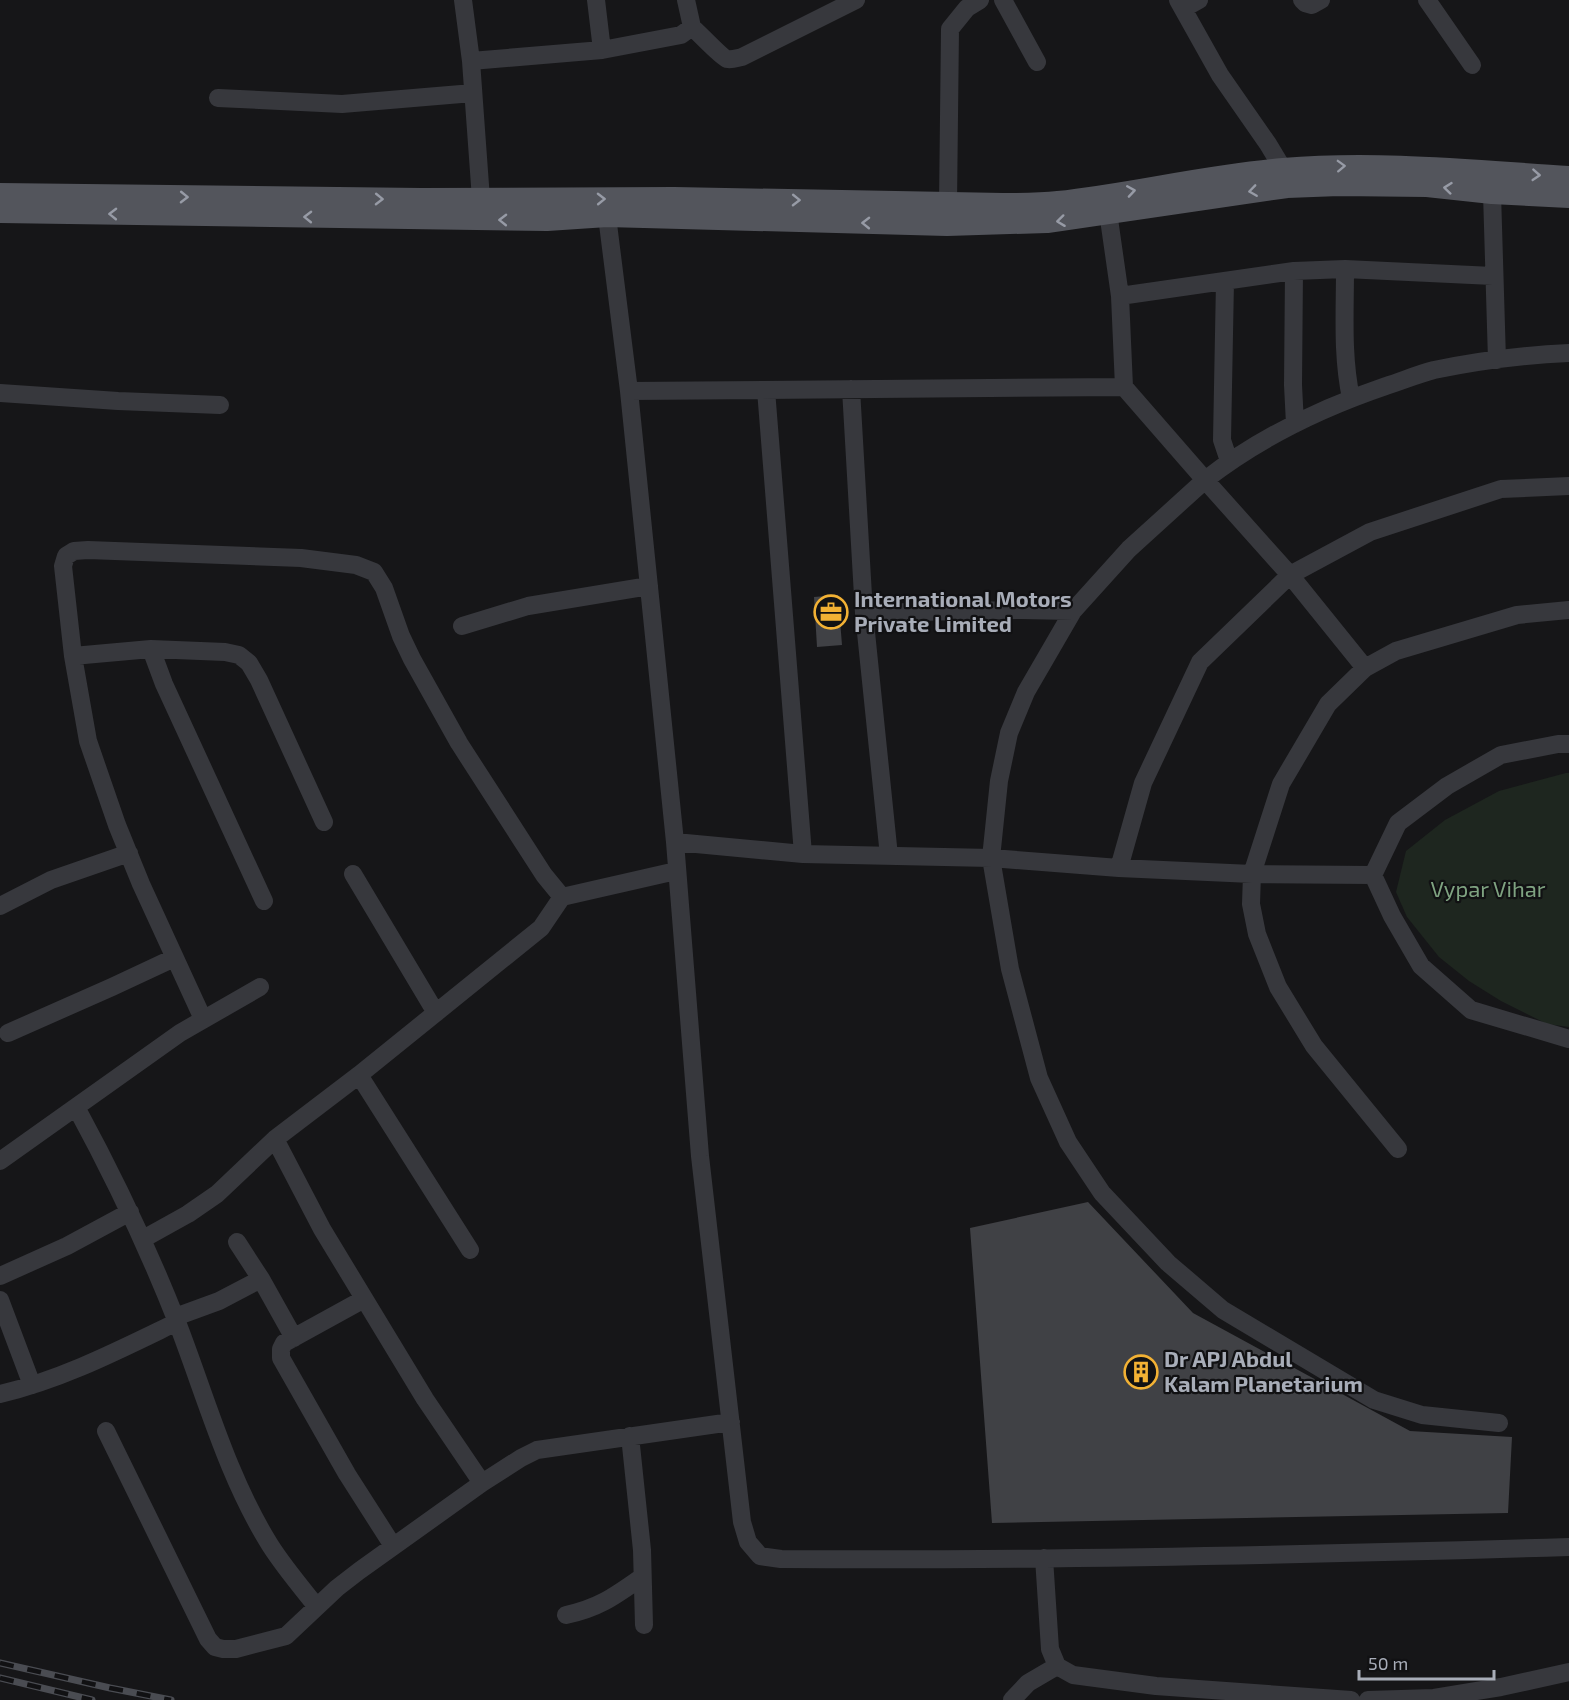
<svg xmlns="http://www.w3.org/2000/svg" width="1569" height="1700" viewBox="0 0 1569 1700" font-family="'Exo 2',sans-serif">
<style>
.green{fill:#1e261f}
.building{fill:#404145}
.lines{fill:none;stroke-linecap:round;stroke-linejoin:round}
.minor{stroke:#37383d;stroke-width:18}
.major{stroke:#53555c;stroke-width:22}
.rail-casing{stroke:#4a4c52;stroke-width:7}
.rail{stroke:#111113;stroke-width:4.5;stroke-dasharray:14;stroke-linecap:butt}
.oneway{stroke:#979ba6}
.labels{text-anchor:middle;stroke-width:4.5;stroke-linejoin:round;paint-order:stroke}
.poi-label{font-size:22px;font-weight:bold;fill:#a8adb8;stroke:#111113;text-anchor:start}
.park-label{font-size:22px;fill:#7fa381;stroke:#111113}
</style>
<rect width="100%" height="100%" fill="#161618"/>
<!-- green -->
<path class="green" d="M1566,773H1569V1027L1547,1024L1501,1001L1469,981L1439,957L1407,917L1396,892L1406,851L1445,820L1499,791Z"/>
<!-- building -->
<path class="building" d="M838,595L842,645L817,647L814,597Z
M1088,1202L1193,1313L1410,1431L1512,1437L1508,1513L992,1523L970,1228Z"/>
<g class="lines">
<!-- minor -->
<path class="minor" d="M463,0L471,61L481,199
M596,0L602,50
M1003,0L1037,62
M1178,0L1220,75L1268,144L1283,169
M1302,0L1305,3L1312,5L1321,0
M1427,0L1472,65
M1183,9L1199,0
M692,27C700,34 721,57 727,59C732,60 737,58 742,57L856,0
M471,61L602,50L681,35L692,27L686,0
M218,98L342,104L473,93
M1492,193L1497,360
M948,204L950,29L967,8L980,0
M607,216L629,391L1124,387L1120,296L1108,212
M1345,269C1345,313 1342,356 1351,398
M1294,271L1293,385L1295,424
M1225,281L1222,440L1229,461
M1120,296L1294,271L1345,269L1493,276
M1124,387L1205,480L1129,549L1073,611L1026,692L1009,733L999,781L991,858L1010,969L1039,1078L1068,1142L1102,1193L1168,1263L1223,1310L1374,1400L1422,1415L1499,1423
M851,389L864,613L889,856
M766,390L803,854
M629,391L675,842L803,854L991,858L1119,868L1252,874L1373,875L1398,823L1447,786L1501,755L1558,744H1569
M0,393L118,401L220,405
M864,613L1021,610L1073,611
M462,626L528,606L649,586
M151,649L164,684L264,901
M73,656L151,649L225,652L239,655L249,663L259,680L324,822
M1365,668L1290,575L1205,480C1259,438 1321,408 1386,386C1402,381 1418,374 1434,370C1478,361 1524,355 1569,353
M675,842L700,1156L742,1522L748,1542L760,1556L781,1559C1044,1561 1306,1555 1569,1547
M1119,868L1143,783L1200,662L1290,575L1370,532L1501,489L1569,486
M353,874L436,1013
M1373,875L1392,916L1421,966L1471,1010L1569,1039
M0,906L51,880L129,853
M203,1019L141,884L117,825L88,741L73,656L63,566L66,556L74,551L88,550L301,558L356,565L374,572L384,588L401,636L412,659L459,743L544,875L562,897L676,871
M8,1033L112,987L174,958
M359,1075L470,1250
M76,1107C114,1177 148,1248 177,1322C206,1397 227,1476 270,1545C284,1567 301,1587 317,1607
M275,1139L322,1229L425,1399L482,1483
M1398,1149L1314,1046L1278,987L1257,934L1251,904L1252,874L1281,784L1328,704L1365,668L1396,651L1517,615L1569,610
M0,1161L180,1033L260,987
M143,1239L188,1214L217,1194L275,1139L359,1075L541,928L562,897
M237,1242L261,1279L294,1338
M0,1276L67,1246L130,1212
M364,1299L284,1343L281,1349V1358L347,1474L393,1546
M0,1300L32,1385
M0,1394C63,1379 119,1350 177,1322L178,1316L219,1301L261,1279
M106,1431L208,1639L215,1647L223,1649H236L286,1636L337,1588L359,1571L482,1483L521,1458L537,1450L731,1422
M630,1436L642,1550L644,1625
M1044,1558L1050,1649L1057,1666L1073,1675L1156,1686L1351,1700
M566,1615C599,1608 615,1596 642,1577
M1012,1700L1028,1683L1057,1666
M1368,1700L1434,1698L1501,1687L1569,1672"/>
<!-- major -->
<path class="major" d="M0,194L421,199L674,198L1003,204C1021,204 1040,204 1058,202C1133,194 1207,175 1283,169C1378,161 1474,171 1569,177
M0,212L547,220L607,216L947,225L1047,222L1287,187L1339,185L1427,186L1492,193L1569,197"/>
<!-- rail casing -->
<g class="rail-casing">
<path id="rail" d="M0,1663L110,1688L171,1700
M0,1678L92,1700"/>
</g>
<!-- rail -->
<use href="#rail" class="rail"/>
</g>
<!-- one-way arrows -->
<defs><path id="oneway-chevron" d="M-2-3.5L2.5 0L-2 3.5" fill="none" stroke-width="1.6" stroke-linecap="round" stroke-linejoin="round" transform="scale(1.5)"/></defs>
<g class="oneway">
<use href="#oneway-chevron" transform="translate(1341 166) rotate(-2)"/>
<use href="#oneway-chevron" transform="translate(1536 175) rotate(4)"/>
<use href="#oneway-chevron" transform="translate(1448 188) rotate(-174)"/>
<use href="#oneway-chevron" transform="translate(1131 191) rotate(-9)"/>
<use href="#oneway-chevron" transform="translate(1253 191) rotate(172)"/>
<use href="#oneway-chevron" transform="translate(184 197) rotate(1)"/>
<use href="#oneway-chevron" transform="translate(379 199) rotate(1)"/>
<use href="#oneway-chevron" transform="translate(601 199) rotate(-1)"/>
<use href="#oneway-chevron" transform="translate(796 200) rotate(1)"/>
<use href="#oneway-chevron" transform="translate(113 214) rotate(-179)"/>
<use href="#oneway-chevron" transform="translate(308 217) rotate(-179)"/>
<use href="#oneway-chevron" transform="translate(503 220) rotate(-179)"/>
<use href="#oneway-chevron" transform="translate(1061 221) rotate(173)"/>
<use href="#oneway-chevron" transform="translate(866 223) rotate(-179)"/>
</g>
<!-- icons -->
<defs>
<g id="office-ring" transform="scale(1.725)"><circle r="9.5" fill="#111113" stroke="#f2b134" stroke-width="1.5"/><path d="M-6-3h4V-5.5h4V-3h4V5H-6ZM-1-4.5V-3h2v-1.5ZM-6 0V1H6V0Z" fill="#f2b134"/></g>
<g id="building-ring" transform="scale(1.725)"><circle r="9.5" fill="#111113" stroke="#f2b134" stroke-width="1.5"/><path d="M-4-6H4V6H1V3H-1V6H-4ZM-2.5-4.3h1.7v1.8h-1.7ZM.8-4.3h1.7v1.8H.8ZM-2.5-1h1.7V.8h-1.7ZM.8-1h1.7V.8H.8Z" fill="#f2b134"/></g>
</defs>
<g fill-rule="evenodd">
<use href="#office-ring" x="831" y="612"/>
<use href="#building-ring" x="1141" y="1372"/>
</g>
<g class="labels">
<!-- poi labels -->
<g class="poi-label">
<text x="854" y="607">International Motors<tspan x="854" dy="25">Private Limited</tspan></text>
<text x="1164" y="1367">Dr APJ Abdul<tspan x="1164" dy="25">Kalam Planetarium</tspan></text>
</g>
<!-- park labels -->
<g class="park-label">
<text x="1488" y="897">Vypar Vihar</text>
</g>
</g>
<!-- scale -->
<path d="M1359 1670v9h135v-9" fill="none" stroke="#a8adb8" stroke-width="3"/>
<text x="1368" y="1670" font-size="18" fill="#a8adb8" stroke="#111113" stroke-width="4.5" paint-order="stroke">50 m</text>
</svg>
